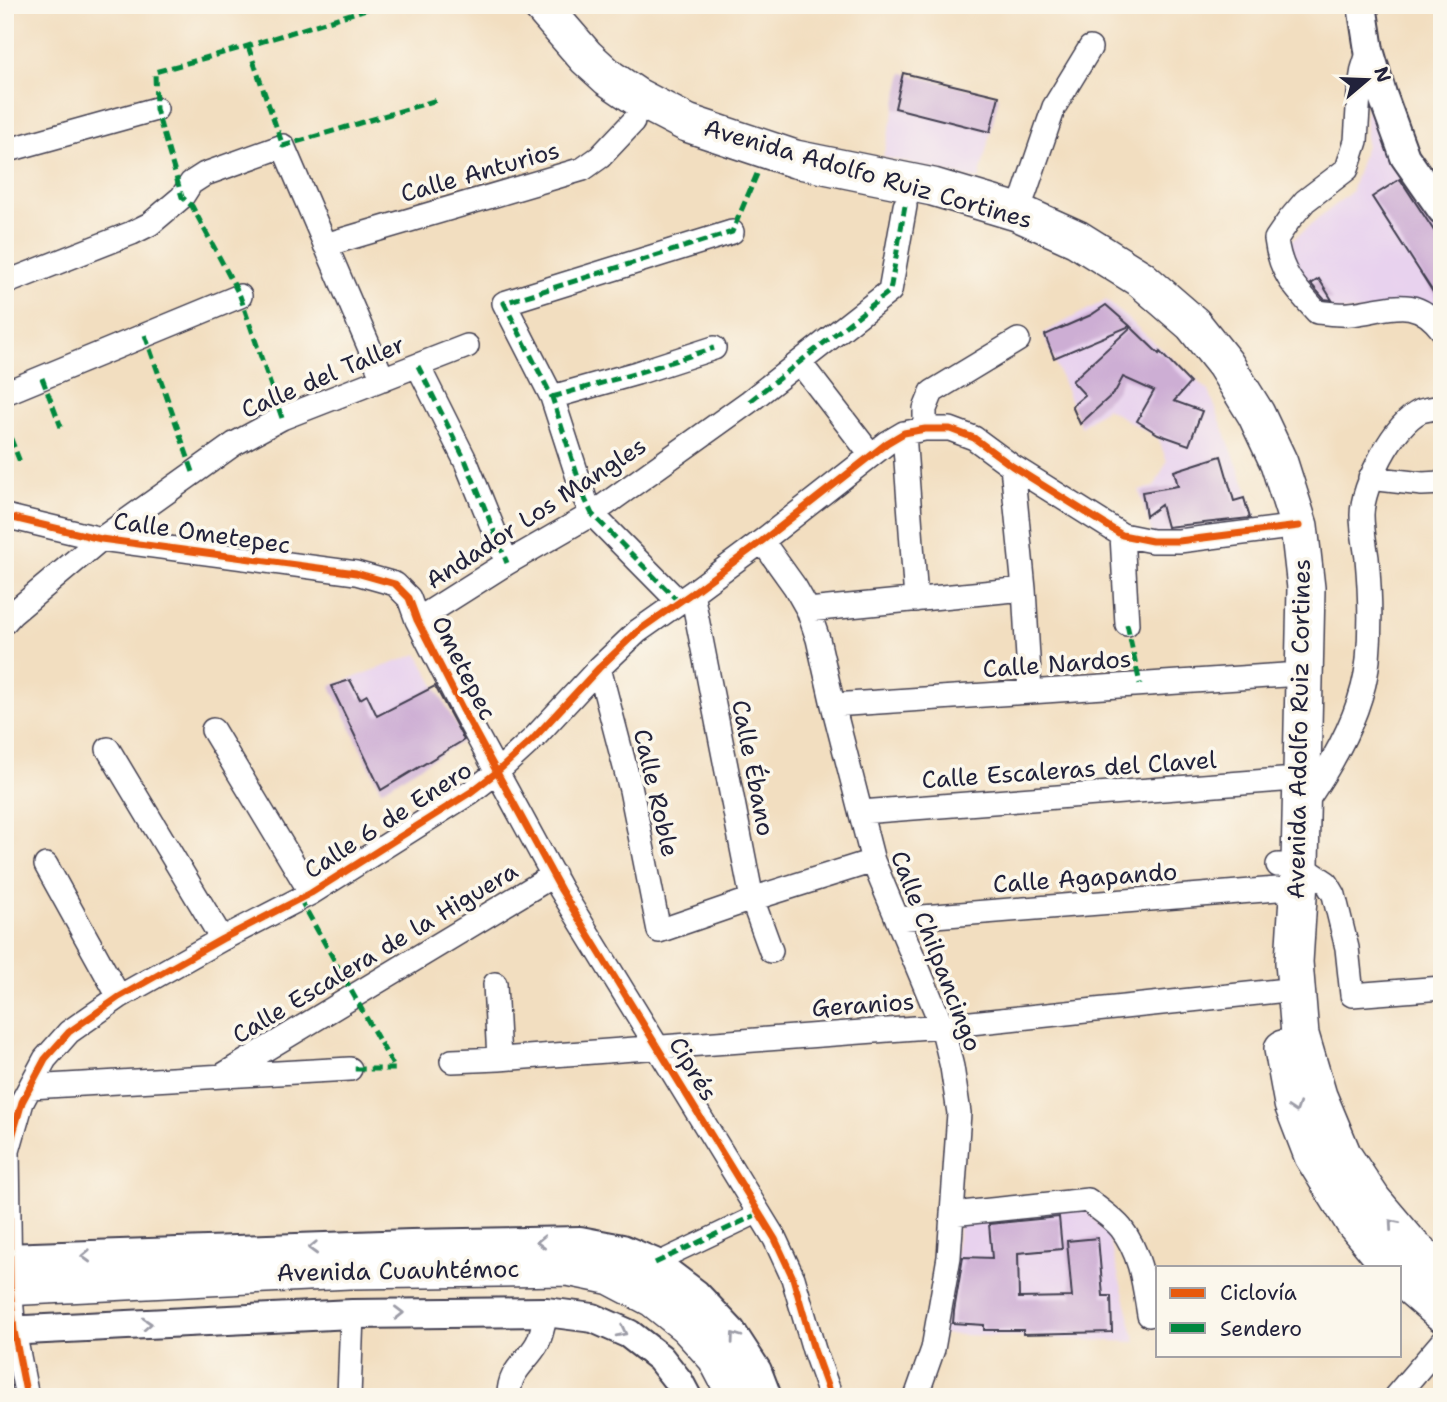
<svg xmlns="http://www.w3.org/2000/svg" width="1447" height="1402" viewBox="0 0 1447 1402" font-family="'Shantell Sans',sans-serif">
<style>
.built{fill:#e8d2ee}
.building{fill:#cdaed4}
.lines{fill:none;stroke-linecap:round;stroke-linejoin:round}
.pedestrian-casing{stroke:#413e4f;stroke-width:21}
.minor-casing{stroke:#413e4f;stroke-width:26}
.tertiary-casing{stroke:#413e4f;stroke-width:32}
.primary-casing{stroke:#413e4f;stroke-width:40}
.pedestrian{stroke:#fff;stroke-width:18}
.minor{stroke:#fff;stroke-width:23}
.tertiary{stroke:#fff;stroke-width:28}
.primary{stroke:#fff;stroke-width:37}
.quiet{stroke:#00873e;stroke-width:5;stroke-dasharray:10 5;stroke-linecap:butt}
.cycleway-casing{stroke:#fbf7ec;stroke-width:11}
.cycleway{stroke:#e8590c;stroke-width:7}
.oneway{stroke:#9c9ca7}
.labels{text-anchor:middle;stroke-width:7;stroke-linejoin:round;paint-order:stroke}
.street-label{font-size:24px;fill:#22223b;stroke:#fbf7ec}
</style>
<rect width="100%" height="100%" fill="#fbf7ec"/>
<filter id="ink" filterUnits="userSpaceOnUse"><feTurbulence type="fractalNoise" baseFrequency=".0143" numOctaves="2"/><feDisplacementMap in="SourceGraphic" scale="14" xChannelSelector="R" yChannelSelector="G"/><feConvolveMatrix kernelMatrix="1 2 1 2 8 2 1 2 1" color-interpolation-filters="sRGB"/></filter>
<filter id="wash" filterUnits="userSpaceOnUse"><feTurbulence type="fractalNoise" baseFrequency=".00686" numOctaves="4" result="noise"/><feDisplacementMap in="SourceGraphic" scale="28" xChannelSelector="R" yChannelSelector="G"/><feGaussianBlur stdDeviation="1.57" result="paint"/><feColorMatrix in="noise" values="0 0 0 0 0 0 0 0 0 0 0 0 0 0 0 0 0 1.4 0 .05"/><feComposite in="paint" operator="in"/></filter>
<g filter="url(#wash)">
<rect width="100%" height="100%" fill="#f2dec0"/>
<!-- built -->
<path class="built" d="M903,73L999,96L979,180L883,157Z
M1366,88L1382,139L1393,161L1436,221L1442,226V315L1318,310L1287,252L1291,241L1351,192L1366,145Z
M1106,300L1209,391L1259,522L1153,537L1139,490L1154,487L1167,461L1158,438L1106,408L1081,427L1043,333Z
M418,654L464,740L381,790L331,686Z
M1081,1204L1108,1235L1136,1342L942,1334L961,1217Z"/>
<g id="blocks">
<!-- building -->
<path class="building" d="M903,73L999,96L990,132L895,108Z
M1400,179L1442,243V306L1372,197Z
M1319,279L1332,300L1324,299L1311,284Z
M1106,305L1130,326L1054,358L1045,335L1091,315Z
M1131,327L1159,354L1160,352L1190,383L1174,401L1202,411L1189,445L1158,434L1137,421L1154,391L1123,377L1115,392L1080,424L1072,406L1085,395L1072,381Z
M1221,456L1234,501L1244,498L1250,518L1167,527L1161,505L1146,516L1142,492L1178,486L1174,471Z
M350,680L360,699L367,695L377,716L435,686L464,740L381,790L331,686Z
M1059,1217L1062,1249L1018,1253L1019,1298L1072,1297L1067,1241L1098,1238L1103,1296H1111L1112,1332L1023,1334V1330H984V1325L953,1323L954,1311L963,1257L992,1258L989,1224Z"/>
</g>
</g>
<g filter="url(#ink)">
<use href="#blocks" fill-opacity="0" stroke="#413e4f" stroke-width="2"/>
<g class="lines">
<!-- pedestrian casing -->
<g class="pedestrian-casing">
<path id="pedestrian" d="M655,1263L760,1213"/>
</g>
<!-- minor casing -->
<g class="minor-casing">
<path id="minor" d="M1369,50L1363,69L1359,93L1356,141L1347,169L1305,201L1289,220L1276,239C1280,273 1295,288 1317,312C1328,313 1340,315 1350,314C1389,310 1414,293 1442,330
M5,151L156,109
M1017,212L1025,192L1054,107L1090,48
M325,245L583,169L600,157L633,122
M5,283L132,233L150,224L182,197L191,183L205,174L283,146L383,379
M800,363L871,455
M418,366L466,462L507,563
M5,393L240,296
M552,397L637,373L714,348
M925,429V409L932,392L1018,340
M904,433L916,600
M1012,466L1024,589L1030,692
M1370,478L1422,484L1442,483
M5,516L101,539L356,573L395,584L409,598L417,620L462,708L561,890L775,1239L793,1278L814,1350L831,1397
M1122,535L1127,624
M762,541L795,587L808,610L818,639L833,705L873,861L942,1026L952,1067L959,1113L949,1257L933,1349L916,1397
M692,593L752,899L771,951
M679,602L592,514L585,499L552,397L504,303L732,232
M808,610L1024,589
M417,620L507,563L592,514L750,401L890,291L905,206
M5,622L12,614L101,539L234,444L282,418L467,346
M599,668L631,790L659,931L752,899L873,861
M833,705L1285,675
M213,730L311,893
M108,749L222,939
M1303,806C1332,765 1363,711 1368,660C1371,627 1370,591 1367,558C1365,544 1362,529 1362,515C1362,486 1393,424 1421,411C1427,409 1435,408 1442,407
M861,812L1282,780
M46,865L119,997
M1278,865H1300L1327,883L1334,895L1347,948L1352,995L1442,988
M897,919L1277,889
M495,984L499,1059
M452,1061L499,1059L942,1026L1277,991
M223,1075L554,875
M30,1087L350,1069
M952,1214L1088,1200C1098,1209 1112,1217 1121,1228C1141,1254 1144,1284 1149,1315
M27,1397L14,1331L10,1287L8,1151L22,1102L45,1059L69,1032L119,997L222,939L311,893L471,792L497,772L533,739L599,668L638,631L692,593L762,541L887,443L904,433L925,429H950L974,438L1012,466L1122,535L1152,541H1179L1299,526
M349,1397L352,1314
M509,1397C508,1371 526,1363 537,1344C542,1335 544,1322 546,1312
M1395,1397L1442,1342"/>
</g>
<!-- tertiary casing -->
<g class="tertiary-casing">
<path id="tertiary" d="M1362,5L1369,50L1382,94L1405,157L1442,210
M5,1258L411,1244L580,1241L622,1249L655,1263L696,1294L731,1331L757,1371L767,1397
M5,1331L352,1314L546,1312L593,1318L629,1334L660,1358L679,1382L687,1397"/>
</g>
<!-- primary casing -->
<g class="primary-casing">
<path id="primary" d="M541,5L586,57L609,78L637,97L687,123L795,159L933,187L1017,212L1077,239L1141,279L1193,324L1225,364L1256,414L1279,463L1299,526L1306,588L1300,865L1294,962L1300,1035L1318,1096L1343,1156L1373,1201L1412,1247L1442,1272
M1283,1049L1293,1104L1313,1156L1354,1222L1391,1267
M1400,1277L1442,1313
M5,1287L349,1270L567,1267L611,1276L653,1298L688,1326L716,1357L737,1397"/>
</g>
<!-- pedestrian -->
<use href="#pedestrian" class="pedestrian"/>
<!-- minor -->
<use href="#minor" class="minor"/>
<!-- tertiary -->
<use href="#tertiary" class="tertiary"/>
<!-- primary -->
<use href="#primary" class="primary"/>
<!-- quiet -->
<path class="quiet" d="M248,46L283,146L437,100
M145,335L193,472
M418,366L466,462L507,563
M42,378L61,427
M552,397L637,373L714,348
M750,401L890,291L905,206
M282,418L240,296L192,206L182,197L156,109L155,72L248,46L379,5
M5,424L20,462
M679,602L592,514L585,499L552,397L504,303L732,232L757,174
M1127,624L1140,684
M300,899L395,1069H350
M655,1263L760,1213"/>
<!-- cycleway casing -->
<g class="cycleway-casing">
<path id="cycleway" d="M5,516L101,539L356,573L395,584L409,598L417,620L462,708L561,890L775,1239L793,1278L814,1350L831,1397
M27,1397L14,1331L10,1287L8,1151L22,1102L45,1059L69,1032L119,997L222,939L311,893L471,792L497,772L533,739L599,668L638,631L692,593L762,541L887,443L904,433L925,429H950L974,438L1012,466L1122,535L1152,541H1179L1299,526"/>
</g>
<!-- cycleway -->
<use href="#cycleway" class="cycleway"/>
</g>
<!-- one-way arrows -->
<defs><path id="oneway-chevron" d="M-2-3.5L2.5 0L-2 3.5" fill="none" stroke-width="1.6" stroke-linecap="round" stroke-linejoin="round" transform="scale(1.75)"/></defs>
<g class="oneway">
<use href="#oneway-chevron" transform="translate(1295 1108) rotate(72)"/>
<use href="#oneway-chevron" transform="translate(1393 1224) rotate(-131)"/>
<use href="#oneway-chevron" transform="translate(541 1242) rotate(179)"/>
<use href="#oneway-chevron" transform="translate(313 1248) rotate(178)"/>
<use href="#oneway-chevron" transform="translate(86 1256) rotate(178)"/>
<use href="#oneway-chevron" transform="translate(399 1313) rotate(-1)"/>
<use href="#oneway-chevron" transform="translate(147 1324) rotate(-3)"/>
<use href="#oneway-chevron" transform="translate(622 1332) rotate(27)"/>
<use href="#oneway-chevron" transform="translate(735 1337) rotate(-126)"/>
</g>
</g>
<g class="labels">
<!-- street labels -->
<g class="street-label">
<text transform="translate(480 172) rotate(-16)" y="8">Calle Anturios</text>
<text transform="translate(868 174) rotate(16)" y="8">Avenida Adolfo Ruiz Cortines</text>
<text transform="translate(323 377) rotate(-23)" y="8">Calle del Taller</text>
<text transform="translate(536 513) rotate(-33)" y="8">Andador Los Mangles</text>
<text transform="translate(202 533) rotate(8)" y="8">Calle Ometepec</text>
<text transform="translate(1057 664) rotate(-4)" y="8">Calle Nardos</text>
<text transform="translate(464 668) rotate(63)" y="8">Ometepec</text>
<text transform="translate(1299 729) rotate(-89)" y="8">Avenida Adolfo Ruiz Cortines</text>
<text transform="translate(753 768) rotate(79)" y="8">Calle Ébano</text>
<text transform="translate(1069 770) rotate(-4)" y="8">Calle Escaleras del Clavel</text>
<text transform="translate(656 793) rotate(77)" y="8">Calle Roble</text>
<text transform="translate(388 820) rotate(-33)" y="8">Calle 6 de Enero</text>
<text transform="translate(1085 878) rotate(-4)" y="8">Calle Agapando</text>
<text transform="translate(936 951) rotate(69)" y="8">Calle Chilpancingo</text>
<text transform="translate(375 953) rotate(-31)" y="8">Calle Escalera de la Higuera</text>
<text transform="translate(863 1005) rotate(-4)" y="8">Geranios</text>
<text transform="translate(693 1069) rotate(59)" y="8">Ciprés</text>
<text transform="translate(398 1271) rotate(-1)" y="8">Avenida Cuauhtémoc</text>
</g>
</g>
<!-- margin -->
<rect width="1447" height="1402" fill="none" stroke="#fbf7ec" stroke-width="28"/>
<!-- legend -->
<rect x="1156" y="1266" width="245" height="91" fill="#fbf7ec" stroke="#a4a2a5" stroke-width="2"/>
<rect x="1170" y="1288" width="35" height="10" fill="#e8590c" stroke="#a4a2a5" stroke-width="2"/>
<text x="1220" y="1300" font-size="21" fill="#22223b">Ciclovía</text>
<rect x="1170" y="1323" width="35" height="10" fill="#00873e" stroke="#a4a2a5" stroke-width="2"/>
<text x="1220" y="1336" font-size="21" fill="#22223b">Sendero</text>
<!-- north arrow -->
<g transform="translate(1367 80) rotate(71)" stroke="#fbf7ec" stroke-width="5" paint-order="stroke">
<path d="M0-5L12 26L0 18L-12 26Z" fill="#22223b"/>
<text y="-10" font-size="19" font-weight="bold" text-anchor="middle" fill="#22223b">N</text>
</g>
</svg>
